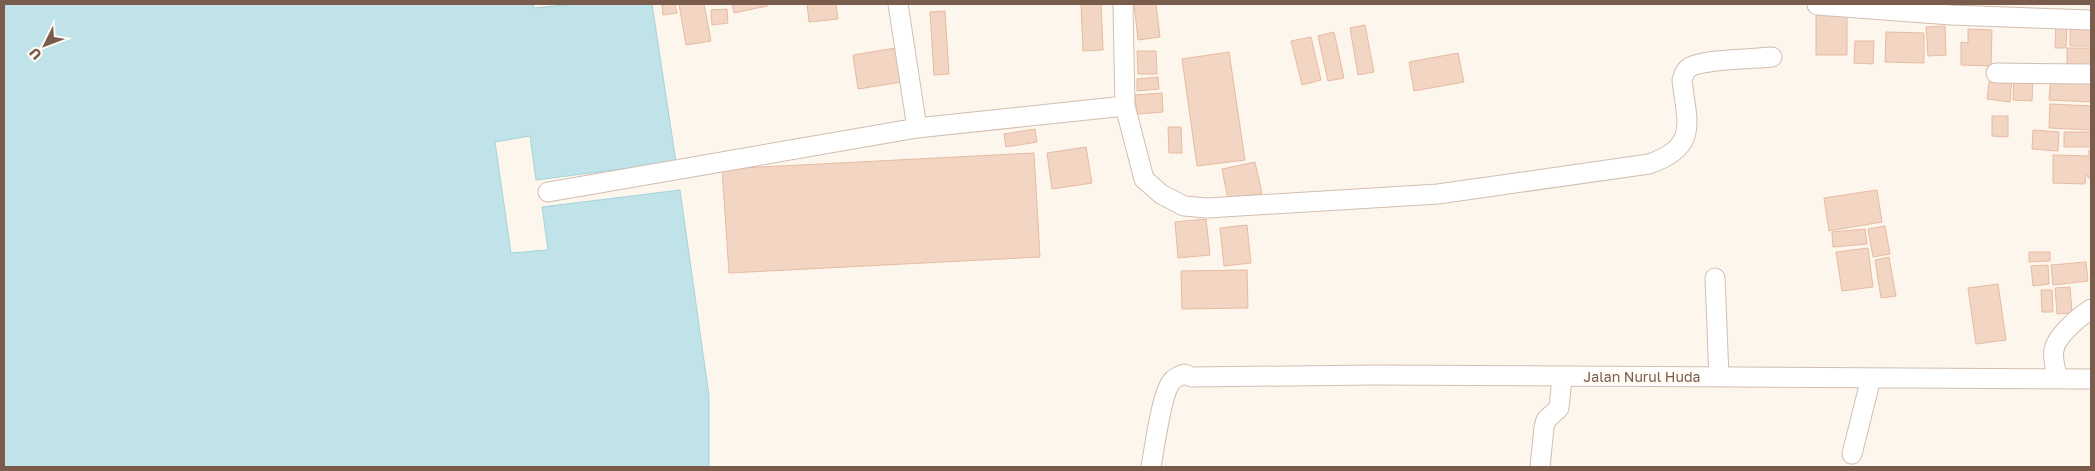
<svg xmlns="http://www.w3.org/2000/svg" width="2095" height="471" viewBox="0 0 2095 471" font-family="'Golos Text',sans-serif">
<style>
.water{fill:#bfe3e8;stroke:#a5d3da}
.building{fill:#f3d5c3;stroke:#e6bba3}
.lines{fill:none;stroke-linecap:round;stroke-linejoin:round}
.minor-casing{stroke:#d1beb0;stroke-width:21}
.minor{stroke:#fff;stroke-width:19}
.labels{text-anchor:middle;stroke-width:4.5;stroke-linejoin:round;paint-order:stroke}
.street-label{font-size:14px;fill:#7a5c4d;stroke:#fffaf3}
</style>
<rect width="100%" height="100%" fill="#fdf6ec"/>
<!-- water -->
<path class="water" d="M4,4H533L534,8L575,4H652L676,162L536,180L530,136L495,142L511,253L548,250L542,207L680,190L709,396V467H4Z"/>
<!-- building -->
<path class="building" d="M675,4L677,13L663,15L662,5Z
M679,4H704L711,41L686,45Z
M732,4H767V6L734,13Z
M807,4H836L838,19L809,22Z
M1081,4H1101L1103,50L1083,51Z
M1134,4H1156L1160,37L1138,40Z
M727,9L728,23L712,25L711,10Z
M1816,10H1847V55H1816Z
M945,11L949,74L934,75L930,12Z
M2056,23L2067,24L2066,48H2055Z
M1365,25L1374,72L1358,75L1350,28Z
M1945,26L1946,55L1928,56L1926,27Z
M2070,26L2091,27V46H2070Z
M1968,29L1992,30L1991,66L1961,65V42L1968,43Z
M1334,32L1344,78L1328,81L1318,36Z
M1886,32L1924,33V63L1885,62Z
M1311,37L1321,80L1302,85L1291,41Z
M1855,41H1874L1873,64L1854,63Z
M896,48L902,82L858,89L853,55Z
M2067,48H2091V68L2067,67Z
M1137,51H1156L1157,74H1138Z
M1229,52L1245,160L1197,166L1182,59Z
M1458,53L1464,82L1414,91L1409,62Z
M1990,75L2012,77L2010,102L1987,99Z
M2014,76L2033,77L2032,101L2013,100Z
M1158,77L1159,89L1137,91V79Z
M2051,77L2091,79V102L2049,100Z
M1162,93L1163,112L1137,114L1135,95Z
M2050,104L2091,106V130L2049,128Z
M1992,116H2008V137L1992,136Z
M1168,127H1181L1182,153H1169Z
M1035,129L1037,142L1006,147L1004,134Z
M2033,130L2059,132L2058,151L2032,149Z
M2064,132H2091V147H2064Z
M1086,147L1092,183L1052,189L1047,153Z
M2089,150H2091V178H2088V175H2086L2085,184L2053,183V155L2089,156Z
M1034,153L1040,257L729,273L722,169Z
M1255,162L1262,193L1228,200L1222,169Z
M1877,190L1882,222L1829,231L1824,198Z
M1206,219L1210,255L1178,258L1175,222Z
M1247,225L1251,263L1224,266L1220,228Z
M1885,226L1890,254L1873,257L1868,229Z
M1865,229L1867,244L1833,247L1832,232Z
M1868,248L1873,287L1842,291L1836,252Z
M2029,252H2050V261L2029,262Z
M1889,257L1896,296L1881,298L1875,260Z
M2086,262L2088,281L2053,285L2051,265Z
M2048,265L2049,284L2033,286L2031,266Z
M1247,270L1248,308L1182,309L1181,271Z
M1998,284L2006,340L1976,344L1968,288Z
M2070,287L2072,313L2057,314L2055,288Z
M2041,290H2052L2053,312H2042Z"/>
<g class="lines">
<!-- minor casing -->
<g class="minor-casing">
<path id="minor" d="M898,4L917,128L1125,106L1123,4
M1817,5L1951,15L2091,20
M1996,73L2091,74
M1125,106L1144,179L1161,194L1184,206L1207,208L1438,194L1649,164C1699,147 1687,123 1682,80C1684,74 1685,70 1690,67C1705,59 1753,59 1772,57
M548,192L917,128
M1715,278L1719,377
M2057,378C2056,369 2052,358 2054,350C2056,336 2080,316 2091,309
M1852,454L1871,378
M1151,467C1154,451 1162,389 1173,380C1176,377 1180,376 1184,374L1192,377L1374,375L2091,379
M1540,467L1544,427L1546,420L1559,408L1562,377"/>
</g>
<!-- minor -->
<use href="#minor" class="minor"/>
</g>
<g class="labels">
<!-- street labels -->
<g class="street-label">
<text x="1642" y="382">Jalan Nurul Huda</text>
</g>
</g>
<!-- border -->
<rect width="2095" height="471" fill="none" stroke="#7a5c4d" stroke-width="10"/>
<!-- north arrow -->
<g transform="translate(45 45) rotate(228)" stroke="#fffaf3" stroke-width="4" paint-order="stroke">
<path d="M0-4L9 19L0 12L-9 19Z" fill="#7a5c4d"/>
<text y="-8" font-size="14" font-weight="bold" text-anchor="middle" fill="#7a5c4d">U</text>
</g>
</svg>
